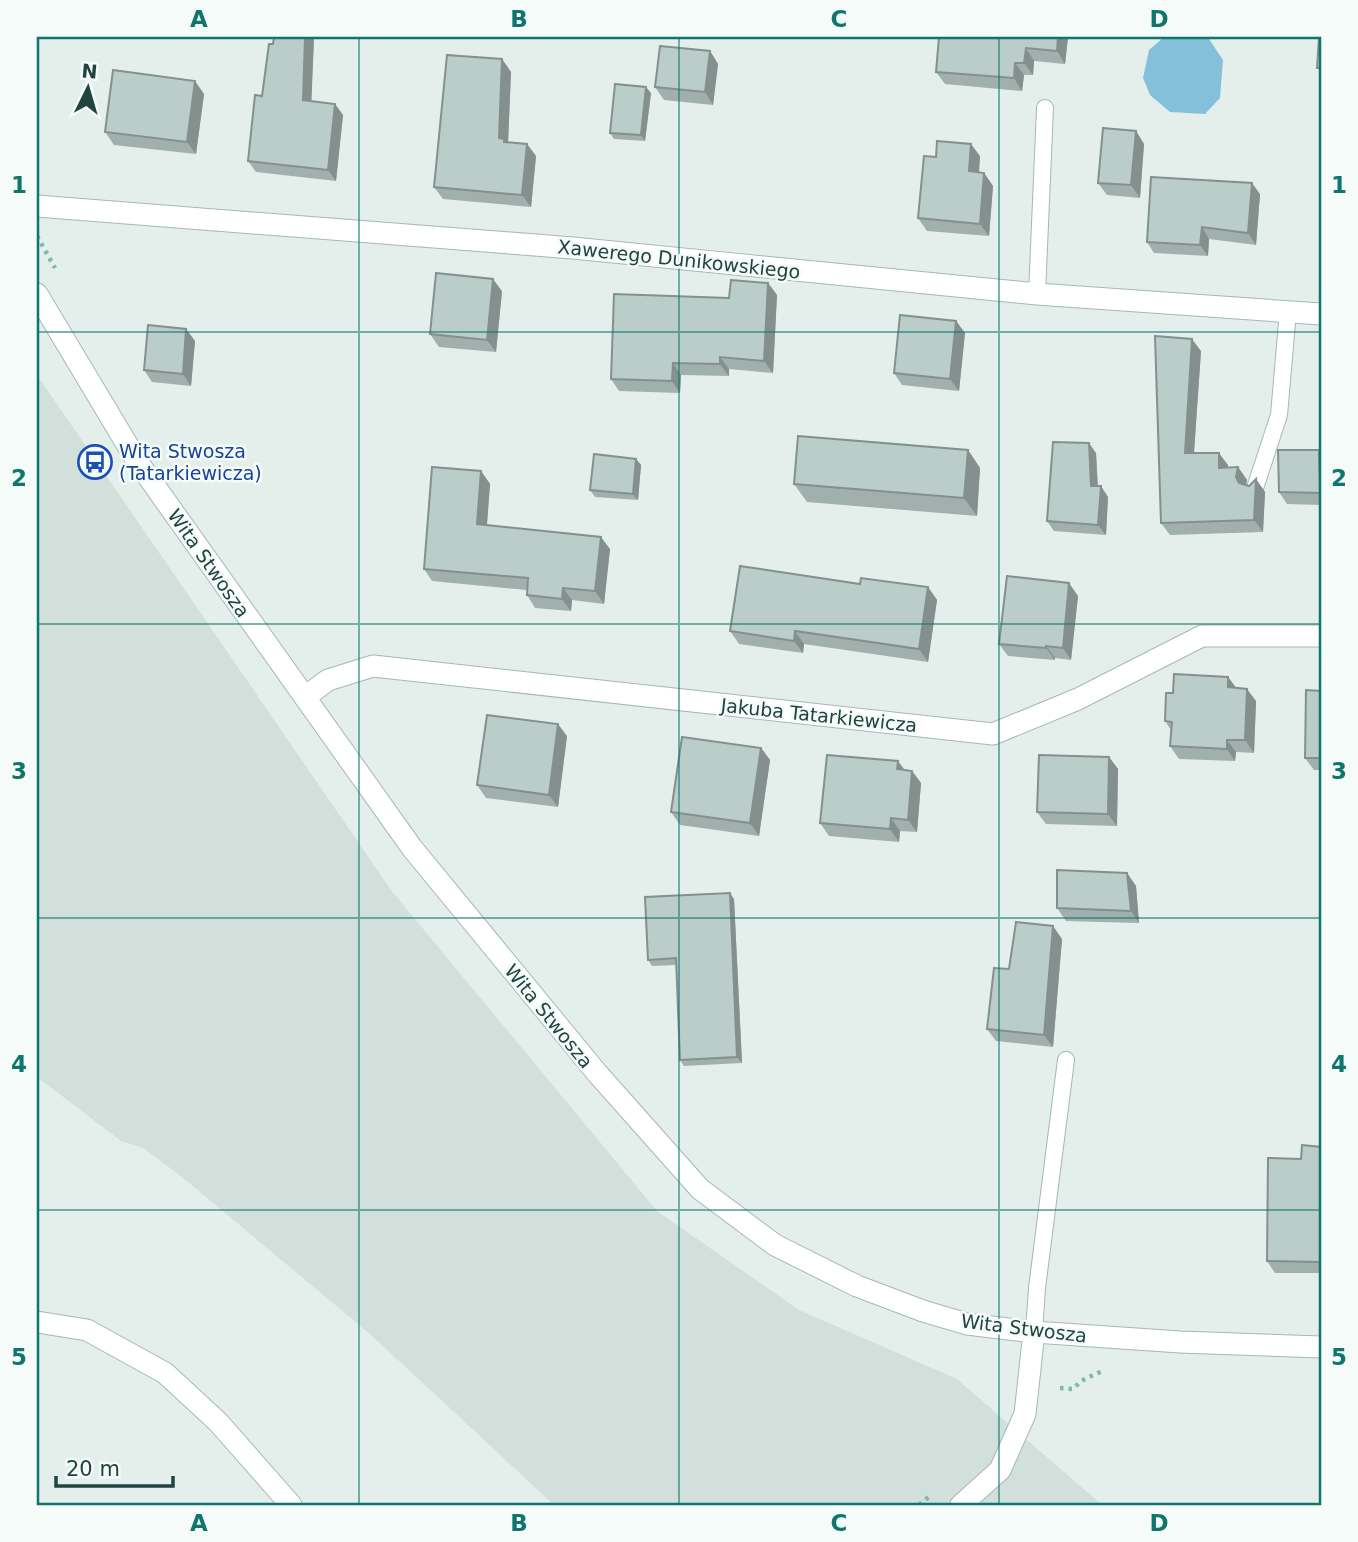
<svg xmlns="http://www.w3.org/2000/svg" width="1358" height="1542" viewBox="0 0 1358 1542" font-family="'DejaVu Sans',sans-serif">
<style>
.built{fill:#d2e0dc}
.water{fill:#85c0db}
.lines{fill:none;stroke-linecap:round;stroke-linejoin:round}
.service-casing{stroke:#a5b8b5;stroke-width:18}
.minor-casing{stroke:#a5b8b5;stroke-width:23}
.tertiary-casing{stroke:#a5b8b5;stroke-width:23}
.path{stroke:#80b7ae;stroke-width:4.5;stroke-dasharray:3.5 5;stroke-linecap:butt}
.service{stroke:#fff;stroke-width:16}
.minor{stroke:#fff;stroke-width:21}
.tertiary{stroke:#fff;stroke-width:21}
.wall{fill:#a1b0ad}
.shaded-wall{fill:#83908d}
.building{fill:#bbcdc9;stroke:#83908d;stroke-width:2}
.grid{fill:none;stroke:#0f766e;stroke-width:2;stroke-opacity:0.55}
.labels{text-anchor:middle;stroke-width:5;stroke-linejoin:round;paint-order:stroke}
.street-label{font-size:19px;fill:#204440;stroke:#f5fbf9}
.transit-label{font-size:19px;fill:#164399;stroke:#f5fbf9;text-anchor:start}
.neatline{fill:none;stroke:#0f766e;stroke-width:2.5}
.grid-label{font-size:23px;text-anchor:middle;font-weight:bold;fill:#0f766e}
</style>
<rect width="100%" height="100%" fill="#e4efec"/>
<!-- built -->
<path class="built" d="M37,375L391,890L657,1211L799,1310L957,1379L1102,1505H554L370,1334L182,1177L143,1148L121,1141L37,1077Z"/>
<!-- water -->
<path class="water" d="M1164,37L1209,39L1223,60L1220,98L1205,114L1170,112L1150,95L1143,78L1149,50Z"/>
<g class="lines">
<!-- service casing -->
<g class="service-casing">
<path id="service" d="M1037,294L1045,108
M1255,488L1279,415L1288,311
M1034,1332L1037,1288L1066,1060"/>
</g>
<!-- minor casing -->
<g class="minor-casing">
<path id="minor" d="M37,206L573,248L1037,294L1321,314
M305,697L328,680L373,666L993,734L1078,699L1202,636H1321
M1034,1332L1180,1342L1321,1347"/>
</g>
<!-- tertiary casing -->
<g class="tertiary-casing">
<path id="tertiary" d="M37,294L137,461L412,848L597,1073L700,1189L775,1245L857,1286L923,1311L967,1324L1034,1332L1025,1414L1000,1470L961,1505
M37,1322L87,1330L165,1373L218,1422L291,1505"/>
</g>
<!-- path -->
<path class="path" d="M37,236L55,268
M1060,1388L1073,1389L1081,1381L1104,1370
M919,1505L931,1495"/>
<!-- service -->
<use href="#service" class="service"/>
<!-- minor -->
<use href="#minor" class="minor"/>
<!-- tertiary -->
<use href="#tertiary" class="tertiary"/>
</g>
<!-- wall -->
<path class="wall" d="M274,37H314L311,101L335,104L343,115L336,181L256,172L248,161L273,44Z
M1068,37L1065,64L1034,61L1033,75H1024L1022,91L945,84L936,72Z
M710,51L718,64L713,105L664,100L655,87Z
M502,59L511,72L508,142L527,144L536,156L531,207L443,199L434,187Z
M651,93L645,141L614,139L610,133Z
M204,94L196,154L114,145L105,132Z
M1136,131L1144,144L1140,198L1107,195L1098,183Z
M980,156L979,173H984L993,186L989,236L927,231L918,218L936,157Z
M1260,194L1256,245L1209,239L1208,256L1154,253L1147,242Z
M768,283L777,295L773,373L729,369V376L681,375L680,393L619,391L611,379L729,298Z
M502,291L496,352L439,347L430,334Z
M956,321L965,333L959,391L902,385L894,373Z
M186,329L195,341L191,386L152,382L144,370Z
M1201,351L1194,453L1228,465V468L1238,467L1247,480L1246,485L1249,486L1256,479L1265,492L1263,532L1170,535L1161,523Z
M968,450L980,468L977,516L807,502L794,484Z
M1096,453L1098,486L1108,497L1106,535L1054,531L1047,521Z
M1321,453V505L1287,504L1279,492Z
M636,459L641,465L638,500L595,497L590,490Z
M481,471L490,484L487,525L610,549L604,604L572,600L571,611L535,608L527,595V590L432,581L424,569Z
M860,584L928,587L937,600L928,662L804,644L803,653L739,644L730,631Z
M1078,596L1071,660L1055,658V660L1008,656L999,644Z
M1228,677L1236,688L1256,701L1254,753L1236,752L1235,761L1179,759L1170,746L1171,730L1165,721L1173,693Z
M1321,691V770H1314L1305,758Z
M567,736L558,807L486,798L477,785Z
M761,748L770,760L759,836L680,825L671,812Z
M1109,757L1118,769L1117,826L1046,824L1037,812Z
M905,770L912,771L921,783L917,832L900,831L899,842L829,836L820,823Z
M1127,873L1136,886L1139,923L1066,921L1057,908Z
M734,899L742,1063L684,1066L680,1060L676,965L652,966L648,960Z
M1062,939L1053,1047L996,1041L987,1029L1009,969Z
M1321,1147V1273H1275L1267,1261L1301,1159Z"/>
<!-- shaded-wall -->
<path class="shaded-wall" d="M305,37H314L311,112L303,100Z
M1058,37H1068L1065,64L1057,51Z
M1026,48L1034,61L1033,75L1024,63Z
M710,51L718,64L713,105L705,92Z
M502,59L511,72L508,144L499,138Z
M1015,63L1024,75L1022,91L1014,78Z
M195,81L204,94L196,154L187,142Z
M646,87L651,93L645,141L641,135Z
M335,104L343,115L336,181L328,170Z
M1136,131L1144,144L1140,198L1131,185Z
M527,144L536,156L531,207L522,195Z
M971,144L980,156L978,184L969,171Z
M984,173L993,186L989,236L980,224Z
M1252,183L1260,194L1256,245L1248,233Z
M1202,227L1209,239L1208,256L1200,245Z
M493,279L502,291L496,352L487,340Z
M768,283L777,295L773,373L764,361Z
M956,321L965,333L959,391L950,379Z
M186,329L195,341L191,386L183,374Z
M1192,339L1201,351L1193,466L1185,453Z
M720,357L729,369V376L720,364Z
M673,363L681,375L680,393L672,381Z
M1089,443L1096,453L1098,496L1091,486Z
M968,450L980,468L977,516L964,498Z
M1319,450L1321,453V495L1320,493Z
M1219,453L1228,465V480L1219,468Z
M636,459L641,465L638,500L633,494Z
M1238,467L1247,480L1245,489L1239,483L1236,477Z
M481,471L490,484L486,536L477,524Z
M1256,479L1265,492L1263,532L1254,520Z
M1101,486L1108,497L1106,535L1098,525Z
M601,537L610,549L604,604L595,591Z
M1069,583L1078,596L1071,660L1063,648Z
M928,587L937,600L928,662L919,649Z
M563,588L572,600L571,611L562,599Z
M795,631L804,644L803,653L794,641Z
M1046,646L1055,658V660L1046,648Z
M1228,677L1237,689L1228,687Z
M1247,689L1256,701L1254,753L1245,740Z
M558,724L567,736L558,807L549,795Z
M1227,740L1236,752L1235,761L1227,749Z
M761,748L770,760L759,836L750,823Z
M1109,757L1118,769L1117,826L1108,814Z
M898,761L907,773L897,769Z
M912,771L921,783L917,832L908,820Z
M891,818L900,831L899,842L890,829Z
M1127,873L1136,886L1139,923L1131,911Z
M730,893L734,899L742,1063L737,1057Z
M1053,926L1062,939L1053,1047L1044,1035Z"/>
<!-- building -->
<path class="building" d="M274,37H305L303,100L335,104L328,170L248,161L255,95L262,96L269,44H273Z
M939,37H1058L1057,51L1026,48L1024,63H1015L1014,78L936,72Z
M1319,37H1321V68H1317Z
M660,46L710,51L705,92L655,87Z
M447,55L502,59L499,138L504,139V142L527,144L522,195L434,187Z
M113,70L195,81L187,142L105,132Z
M615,84L646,87L641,135L610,133Z
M1103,128L1136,131L1131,185L1098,183Z
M937,141L971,144L969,171L984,173L980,224L918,218L924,156L936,157Z
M1151,177L1252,183L1248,233L1202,227L1200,245L1147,242Z
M436,273L493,279L487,340L430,334Z
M731,280L768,283L764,361L720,357V364L673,363L672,381L611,379L614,294L729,298Z
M900,315L956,321L950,379L894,373Z
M148,325L186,329L183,374L144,370Z
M1155,336L1192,339L1185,453H1219V468L1238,467L1236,477L1239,483L1249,486L1256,479L1254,520L1161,523Z
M798,436L968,450L964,498L794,484Z
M1053,442L1089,443L1091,486H1101L1098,525L1047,521Z
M1278,450H1319L1320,493L1279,492Z
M594,454L636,459L633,494L590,490Z
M432,467L481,471L477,524L601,537L595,591L563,588L562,599L527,595L528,578L424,569Z
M740,566L860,584L861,578L928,587L919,649L795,631L794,641L730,631Z
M1007,576L1069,583L1063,648L1046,646V648L999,644Z
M1174,674L1228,677V687L1247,689L1245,740H1227V749L1170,746L1172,722L1165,721L1166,693H1173Z
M1306,690L1321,691V758H1305Z
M487,715L558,724L549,795L477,785Z
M682,737L761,748L750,823L671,812Z
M827,755L898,761L897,769L912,771L908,820L891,818L890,829L820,823Z
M1039,755L1109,757L1108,814L1037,812Z
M1057,870L1127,873L1131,911L1057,908Z
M730,893L737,1057L680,1060L676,958L648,960L645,897Z
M1016,922L1053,926L1044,1035L987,1029L994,968L1009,969Z
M1302,1145L1321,1147V1262L1267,1261L1268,1158L1301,1159Z"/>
<!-- grid -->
<path class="grid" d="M359,37V1505M679,37V1505M999,37V1505M37,332H1321M37,624H1321M37,918H1321M37,1210H1321"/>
<!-- icons -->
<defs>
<g id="bus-ring" transform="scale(1.75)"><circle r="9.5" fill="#f5fbf9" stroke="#1a4fb4" stroke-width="1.5"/><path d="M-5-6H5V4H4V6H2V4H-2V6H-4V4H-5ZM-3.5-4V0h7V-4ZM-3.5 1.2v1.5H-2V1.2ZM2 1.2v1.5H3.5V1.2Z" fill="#1a4fb4"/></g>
</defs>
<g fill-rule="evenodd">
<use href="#bus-ring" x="95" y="462"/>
</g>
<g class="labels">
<!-- street labels -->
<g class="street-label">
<text transform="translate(679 259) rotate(6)" y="7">Xawerego Dunikowskiego</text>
<text transform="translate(209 563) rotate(55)" y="7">Wita Stwosza</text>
<text transform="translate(819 715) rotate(6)" y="7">Jakuba Tatarkiewicza</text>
<text transform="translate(549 1016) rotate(51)" y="7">Wita Stwosza</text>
<text transform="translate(1024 1328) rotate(7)" y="7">Wita Stwosza</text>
</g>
<!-- transit labels -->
<g class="transit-label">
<text x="119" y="458">Wita Stwosza<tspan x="119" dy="22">(Tatarkiewicza)</tspan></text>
</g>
</g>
<!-- border -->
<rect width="1358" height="1542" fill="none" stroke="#f5fbf9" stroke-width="77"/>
<!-- north arrow -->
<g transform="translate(88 88) rotate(5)" stroke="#f5fbf9" stroke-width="5" paint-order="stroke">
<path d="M0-5L12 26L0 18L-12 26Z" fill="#204440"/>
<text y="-10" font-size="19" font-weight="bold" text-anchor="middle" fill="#204440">N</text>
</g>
<!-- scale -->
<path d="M56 1476v10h117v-10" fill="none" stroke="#204440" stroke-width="3.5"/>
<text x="66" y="1476" font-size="21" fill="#204440" stroke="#f5fbf9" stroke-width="5" paint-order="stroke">20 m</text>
<rect x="38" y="38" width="1282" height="1466" class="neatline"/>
<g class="grid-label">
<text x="199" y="27">A</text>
<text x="519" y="27">B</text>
<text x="839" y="27">C</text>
<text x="1159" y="27">D</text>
<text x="19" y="193">1</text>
<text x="1339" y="193">1</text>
<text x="19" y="486">2</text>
<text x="1339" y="486">2</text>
<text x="19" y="779">3</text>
<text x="1339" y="779">3</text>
<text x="19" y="1072">4</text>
<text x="1339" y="1072">4</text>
<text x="19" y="1365">5</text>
<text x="1339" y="1365">5</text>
<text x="199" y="1531">A</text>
<text x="519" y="1531">B</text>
<text x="839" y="1531">C</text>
<text x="1159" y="1531">D</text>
</g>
</svg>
